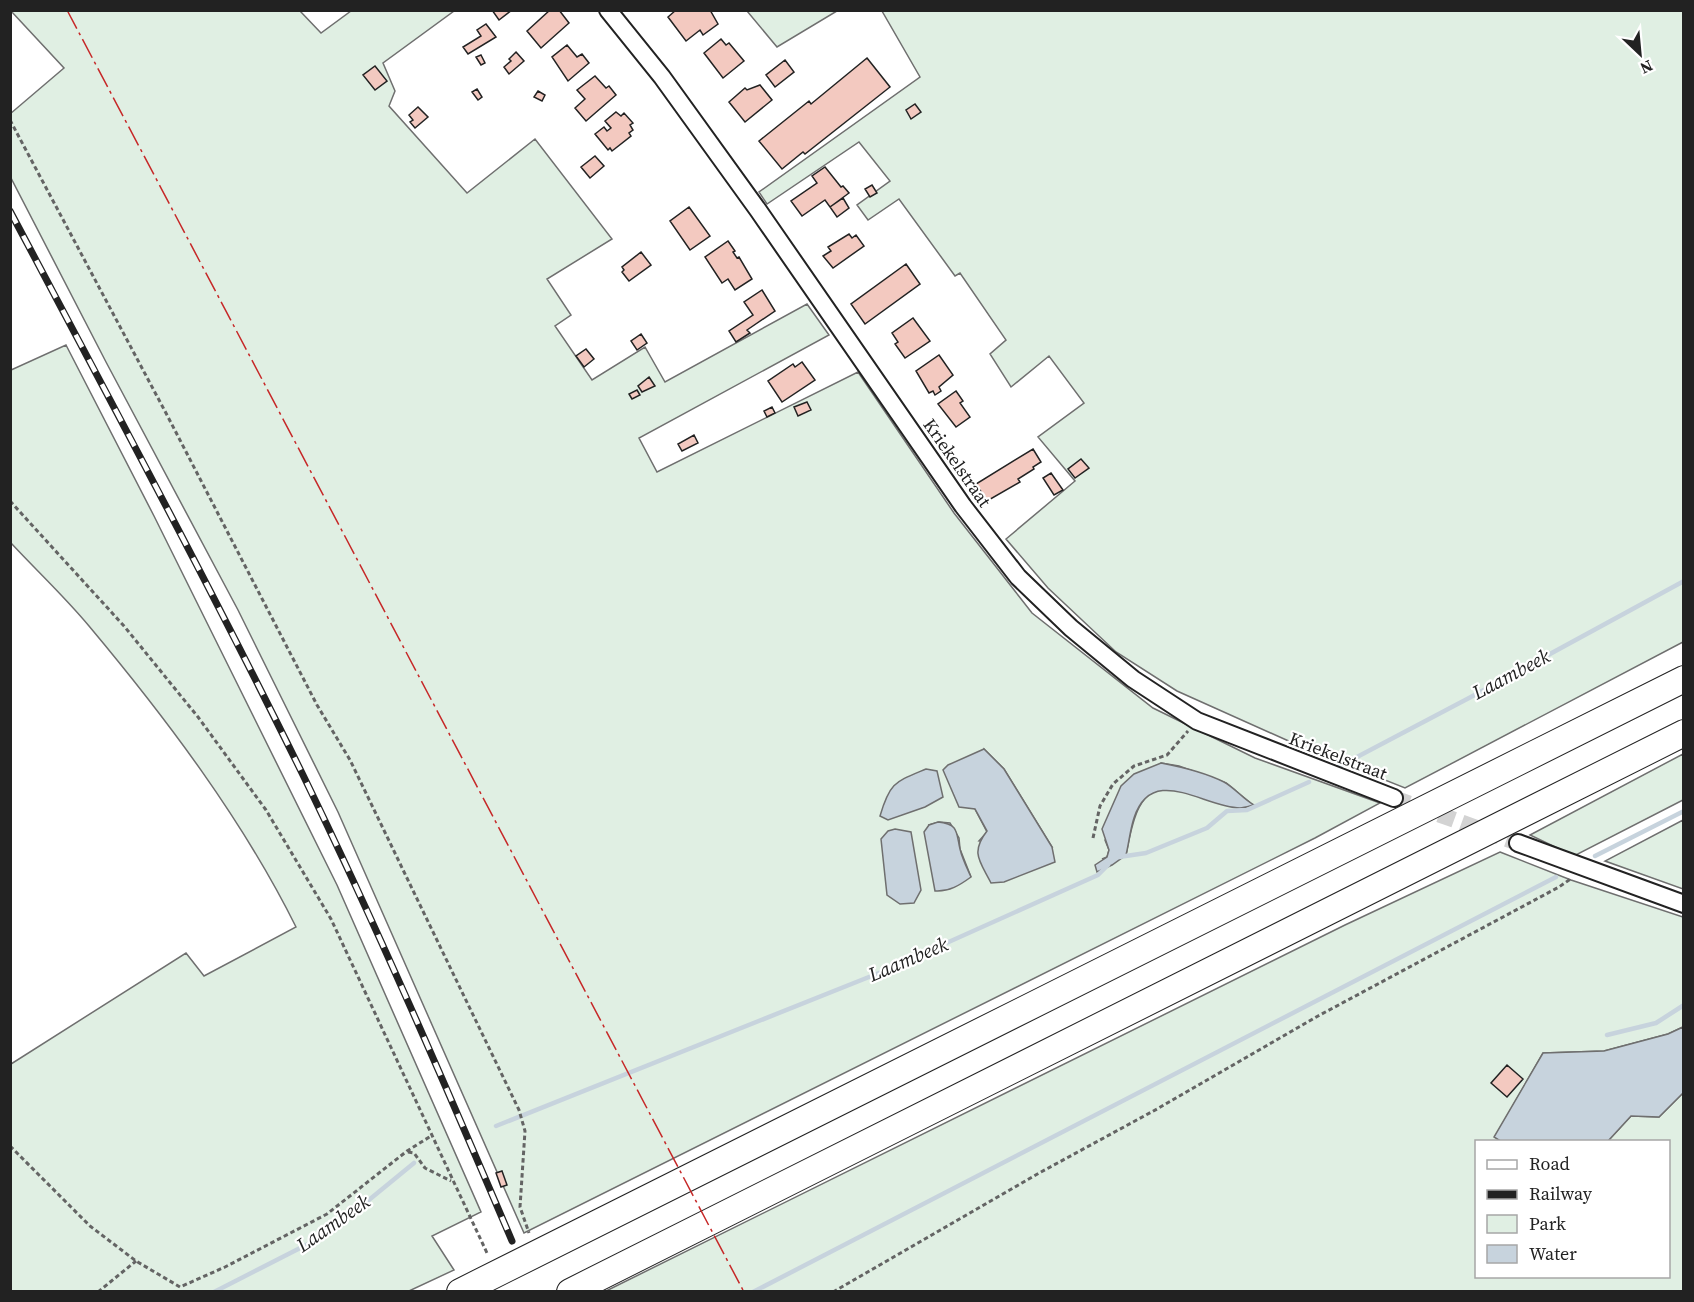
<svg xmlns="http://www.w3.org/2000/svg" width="1694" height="1302" viewBox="0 0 1694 1302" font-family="'Source Serif 4',serif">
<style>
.green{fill:#e0efe3;stroke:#6f6f6f;stroke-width:1.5;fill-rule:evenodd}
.water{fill:#c7d3dd;stroke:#6f6f6f;stroke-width:1.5}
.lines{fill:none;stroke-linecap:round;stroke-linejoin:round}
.stream{stroke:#c7d3dd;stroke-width:4.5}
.building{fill:#f3c9c0;stroke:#222;stroke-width:1.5}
.tertiary-tunnel{stroke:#d3d3d3;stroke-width:16;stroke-dasharray:16 8;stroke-linecap:butt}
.tertiary-casing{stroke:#222;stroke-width:20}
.motorway-casing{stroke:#222;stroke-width:28}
.path{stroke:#646464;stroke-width:3;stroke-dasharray:4.5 3;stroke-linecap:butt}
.tertiary{stroke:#fff;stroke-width:16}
.motorway{stroke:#fff;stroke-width:26}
.rail-casing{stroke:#222;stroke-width:7}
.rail{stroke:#fff;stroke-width:4.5;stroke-dasharray:14;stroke-linecap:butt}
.power{stroke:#c62828;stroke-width:1.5;stroke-dasharray:21 4.5 3 4.5;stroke-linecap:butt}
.labels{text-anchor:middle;stroke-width:4.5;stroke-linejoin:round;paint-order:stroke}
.street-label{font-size:18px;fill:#222;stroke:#fff}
.water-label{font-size:20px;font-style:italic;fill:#222;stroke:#fff}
</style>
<rect width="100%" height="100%" fill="#fff"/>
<!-- green -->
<path class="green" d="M247,10L300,11L321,33L351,11H454L383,63L395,91L389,106L467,193L535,139L612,239L547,279L571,315L555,326L592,380L645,347L665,382L807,304L829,335L639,438L657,472L858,372L954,513L1032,613L1153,708L1255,758L1380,803L1315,838L524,1233L338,812L238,610L106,362L11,178L10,114L64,68L11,11ZM984,749L1004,769L1052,847L979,841L987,832L975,809ZM1161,763L1179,766L1226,783L1253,805C1240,809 1229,806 1217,802C1202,798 1186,791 1171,789C1136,784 1131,831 1126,855L1102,859L1107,857L1109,850L1105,840ZM939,822L950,823L959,838L960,849L971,877L929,825Z
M747,11H837L777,47Z
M882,11H1683V642L1405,788L1302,747L1177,691L1116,652L1048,588L1006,539L1075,481L1038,437L1084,403L1049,356L1011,387L990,354L1006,340L960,273L955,276L899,199L868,220L857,205L890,181L859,142L767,204L759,192L920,77Z
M66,345L154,516L337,885L481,1212L432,1236L454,1270L409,1291H11V1064L186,953L204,976L296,927C243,820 166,718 89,626C65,597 37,571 11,543V370Z
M1683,754V800L1574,856L1530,835Z
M1683,820V889L1605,861Z
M1500,852L1571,880L1683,917V1027L1668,1034L1604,1051L1543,1053L1495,1137L1502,1141L1476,1142V1276H1668V1142L1608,1141L1631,1116L1659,1117L1683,1093V1291L604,1292L1345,925Z"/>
<!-- water -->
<path class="water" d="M984,749L1004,769L1052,847L1055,862L1004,882L991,883C980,861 970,853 987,831L975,809L959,807L943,770L948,765Z
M1161,763C1182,767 1206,773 1224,782C1235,788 1243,799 1254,805C1250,806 1244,808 1240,808C1203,807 1152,763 1134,818C1130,830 1129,843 1126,855L1112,865L1097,872L1095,865L1107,857L1109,850L1102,829L1121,786L1134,774Z
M926,769L937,771L943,797L925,807L888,820L880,816C890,782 895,782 926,769Z
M938,822C959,824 956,832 960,849C962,858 967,868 971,877C960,885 949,892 935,891L924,832L929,825Z
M895,829L911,832L921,890L914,903L900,904L887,895L881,839L888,831Z
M1683,1027V1093L1659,1117L1631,1116L1608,1141L1502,1142L1494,1137L1543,1053L1604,1051L1668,1034Z"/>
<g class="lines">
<!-- stream -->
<path class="stream" d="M1338,767L1469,698L1684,581
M1595,856L1684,811
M1119,857L1146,853L1207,828L1227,811L1247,810L1309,782
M1607,1035L1656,1023L1684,1005
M496,1126L884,971L1098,875L1108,865
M214,1292L308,1244L353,1213L414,1163
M753,1292L1556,877"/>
</g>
<!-- building -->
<path class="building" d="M492,10H512L499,20Z
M550,10H559L569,23L541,48L527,31Z
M676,10H710L718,24L703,35L700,30L686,41L668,17Z
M486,24L496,37L468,54L463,47L481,36L477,30Z
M721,39L726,45L729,43L744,61L723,78L704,53Z
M567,45L577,57L582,54L589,63L568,81L552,57Z
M516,52L524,61L509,74L504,67L511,61L509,59Z
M481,55L485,63L481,65L476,57Z
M867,58L890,87L805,154L803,152L782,169L759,141L809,101L811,104Z
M785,60L794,72L775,87L766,75Z
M375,66L387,81L375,90L363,75Z
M595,76L606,88L609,86L616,95L586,121L575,108L585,99L577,90Z
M760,85L772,100L745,122L729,102L745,88L747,90Z
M477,89L482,97L478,100L472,92Z
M538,91L545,95L542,101L534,97Z
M915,104L921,112L911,119L906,110Z
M418,107L428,117L415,128L410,122L413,120L409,115Z
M616,112L621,116L624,113L633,123L630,125L633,130L629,133L631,136L612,151L610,148L608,150L595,134L604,127L607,131L611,128L605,121Z
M595,156L604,166L590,178L581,167Z
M825,167L841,187L843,186L849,193L830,207L825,200L802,216L791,201L817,183L812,176Z
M872,185L877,193L870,197L865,189Z
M843,198L849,208L837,217L830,207Z
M689,207L710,236L690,250L670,221Z
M849,234L852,238L856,235L864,246L833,268L823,256L831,251L828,247Z
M728,241L735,251L733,252L737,258L739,257L752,279L735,290L728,279L722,283L705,257Z
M641,252L651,265L629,281L622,272L624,270L622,267Z
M906,264L920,284L865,324L851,304Z
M762,290L775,311L747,330L750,333L736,342L729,331L753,315L744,302Z
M913,318L930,341L905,358L895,344L898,342L892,333Z
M641,334L647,343L637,350L631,341Z
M586,349L594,359L584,367L576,356Z
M939,355L953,375L939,387L941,391L935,395L933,391L929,393L916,371Z
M802,362L815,380L782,402L768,381L793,364L795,367Z
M649,377L655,386L642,392L638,386Z
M637,390L640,395L632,399L629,394Z
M956,391L963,401L960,403L970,417L956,427L938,404Z
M807,402L811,410L798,416L794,407Z
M772,407L775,413L767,417L764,411Z
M694,435L698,443L682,451L678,444Z
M1033,449L1041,462L1033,467L1034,469L1018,479L1020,482L987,501L976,484Z
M1081,459L1089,468L1075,478L1068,469Z
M1051,473L1063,490L1054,495L1043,478Z
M1507,1065L1523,1079L1507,1097L1491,1083Z
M502,1171L507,1185L501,1187L496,1173Z"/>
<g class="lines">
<!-- tertiary-tunnel -->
<path class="tertiary-tunnel" d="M1394,798L1518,843"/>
<!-- tertiary casing -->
<g class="tertiary-casing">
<path id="tertiary" d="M608,10L662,77L758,210L963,506L1018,577L1071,628L1133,679L1197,721L1394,798
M1518,843L1684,904"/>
</g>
<!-- motorway casing -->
<g class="motorway-casing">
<path id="motorway" d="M460,1292L1684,679
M570,1292L1684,733"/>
</g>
<!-- path -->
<path class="path" d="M10,120L167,415L317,705L350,760L519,1110L525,1131L520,1207L529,1233
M10,501L124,626L198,717L266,810L331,919L487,1253
M1093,838L1100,806L1113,784L1134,766L1167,755L1188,731
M10,1146L90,1226L136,1261L180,1287L225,1267L327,1214L407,1151L431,1136
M408,1152L414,1153L425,1168L451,1181
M98,1292L136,1261
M833,1292L1041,1172L1157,1109L1318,1016L1559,887L1572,878"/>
<!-- tertiary -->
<use href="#tertiary" class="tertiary"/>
<!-- motorway -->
<use href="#motorway" class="motorway"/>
<!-- rail casing -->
<g class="rail-casing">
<path id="rail" d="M10,211C109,398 209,584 302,773C377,927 445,1084 512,1241"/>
</g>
<!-- rail -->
<use href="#rail" class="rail"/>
<!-- power -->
<path class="power" d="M67,10L744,1292"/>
</g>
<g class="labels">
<!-- street labels -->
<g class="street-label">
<text transform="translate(957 463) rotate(55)" y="6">Kriekelstraat</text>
<text transform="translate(1338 756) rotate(21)" y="6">Kriekelstraat</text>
</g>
<!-- water labels -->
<g class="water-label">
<text transform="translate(1511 674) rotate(-28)" y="7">Laambeek</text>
<text transform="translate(908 959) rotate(-23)" y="7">Laambeek</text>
<text transform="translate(333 1223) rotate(-35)" y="7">Laambeek</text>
</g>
</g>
<!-- border -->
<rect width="1694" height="1302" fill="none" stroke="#222222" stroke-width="24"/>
<!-- legend -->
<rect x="1475" y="1140" width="195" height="138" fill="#ffffff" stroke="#a7a7a7" stroke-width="1.5"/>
<rect x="1487" y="1160" width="30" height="9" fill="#ffffff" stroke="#a7a7a7" stroke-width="1.5"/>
<text x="1529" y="1170" font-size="18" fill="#222222">Road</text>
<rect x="1487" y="1190" width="30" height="9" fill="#222222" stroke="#a7a7a7" stroke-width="1.5"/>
<text x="1529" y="1200" font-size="18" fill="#222222">Railway</text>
<rect x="1487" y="1215" width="30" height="18" fill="#e0efe3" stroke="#a7a7a7" stroke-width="1.5"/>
<text x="1529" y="1230" font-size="18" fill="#222222">Park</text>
<rect x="1487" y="1245" width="30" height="18" fill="#c7d3dd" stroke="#a7a7a7" stroke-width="1.5"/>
<text x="1529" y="1260" font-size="18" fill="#222222">Water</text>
<!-- north arrow -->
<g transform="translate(1640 54) rotate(154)" stroke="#ffffff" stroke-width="4.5" paint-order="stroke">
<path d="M0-4.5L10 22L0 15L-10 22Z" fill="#222222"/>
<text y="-9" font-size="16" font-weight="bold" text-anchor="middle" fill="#222222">N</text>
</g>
</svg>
